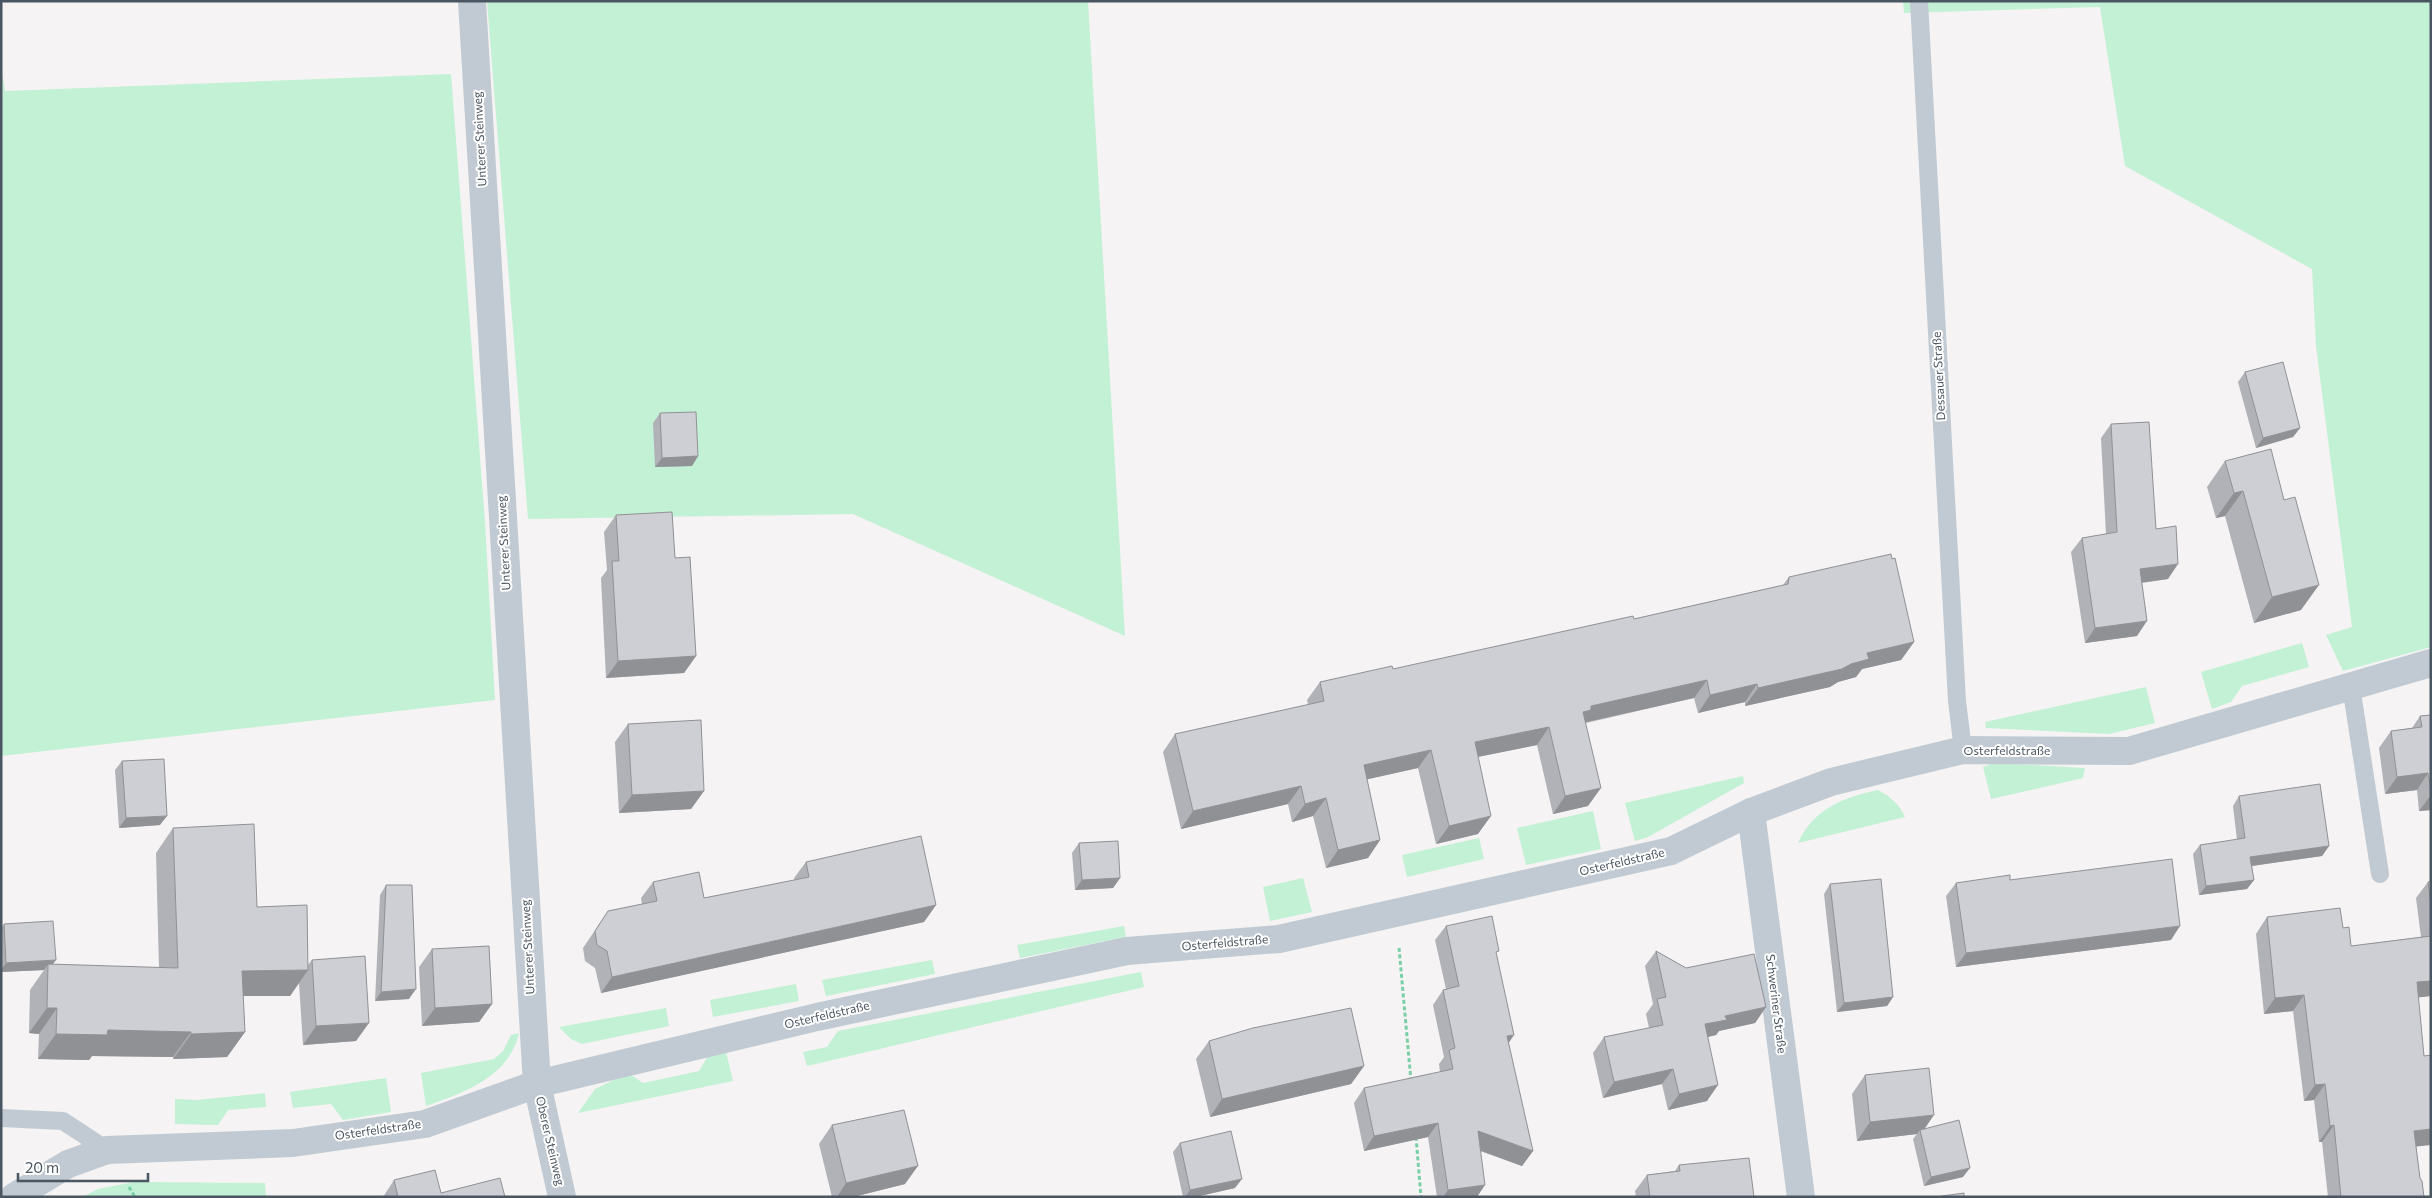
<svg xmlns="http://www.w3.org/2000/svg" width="2432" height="1198" viewBox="0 0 2432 1198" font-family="Commissioner,sans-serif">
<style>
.green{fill:#c3f1d5}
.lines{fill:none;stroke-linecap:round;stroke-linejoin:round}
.path{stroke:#7ad0a6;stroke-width:3;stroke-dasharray:4 2.5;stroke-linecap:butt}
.service{stroke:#c1cad2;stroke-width:18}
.minor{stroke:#c1cad2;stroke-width:28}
.wall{fill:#b0b2b7}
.shaded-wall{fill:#909195}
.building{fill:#cdcfd5;stroke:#909195}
.labels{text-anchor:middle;stroke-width:4;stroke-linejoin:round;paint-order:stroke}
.street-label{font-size:12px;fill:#4a5661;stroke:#fff}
</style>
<rect width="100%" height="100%" fill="#f5f3f3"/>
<!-- green -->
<path class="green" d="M487,1H1088L1125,636L853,514L528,519Z
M1903,1H2431V647L2343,671L2326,635L2352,627L2316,346L2312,269L2125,166L2100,7L1904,13Z
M1,65L5,91L451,74L485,523L495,700L1,756Z
M2302,643L2309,667L2242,686L2231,702L2212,709L2201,672Z
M2146,687L2155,723L2109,734L1986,728L1985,722Z
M1994,763L2085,768L2083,778L1991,799L1983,767Z
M1743,776L1744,783L1648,837L1635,841L1625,803Z
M1878,790C1891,797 1899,804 1905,817L1798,843C1813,809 1844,797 1878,790Z
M1593,811L1601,849L1526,865L1517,828Z
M1479,838L1484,859L1407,877L1402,855Z
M1303,878L1312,912L1270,921L1263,887Z
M1124,926L1126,937L1020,958L1017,945Z
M932,960L935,974L826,996L822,980Z
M1141,972L1144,987L807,1066L803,1052L827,1047L838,1031Z
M796,984L799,1001L713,1017L710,1000Z
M666,1008L669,1026L582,1044L571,1039L559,1027Z
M519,1033C509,1077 465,1092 426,1106L421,1073L494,1059L503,1051L511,1035Z
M726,1052L733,1081L578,1113L595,1089L628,1073L643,1083L699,1071L708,1056Z
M386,1078L391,1112L343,1120L331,1104L293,1108L290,1092Z
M265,1093L266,1107L228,1110L218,1125L175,1124V1099L197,1100Z
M134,1182L265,1183L266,1197H82L98,1189Z"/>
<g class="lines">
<!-- path -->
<path class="path" d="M1399,948L1411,1081
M1416,1137L1421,1197
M129,1187L135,1197"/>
<!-- service -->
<path class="service" d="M1919,1L1957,701L1963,750
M2351,686L2380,874
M1,1118L63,1121L107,1150"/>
<!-- minor -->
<path class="minor" d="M472,1L537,1084L562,1197
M1751,812L1801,1197
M14,1197L68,1164L107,1150L293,1143L425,1124L537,1084L817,1017L1127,951L1279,939L1671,851L1751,812L1831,782L1963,750L2129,751L2431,663"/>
</g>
<!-- wall -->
<path class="wall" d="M2245,372L2300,428L2293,437L2256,448L2238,382Z
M660,413L698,456L692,466L655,467L653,423Z
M2111,424L2156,529L2168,579L2142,583L2137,636L2085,643L2071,552L2082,538L2106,534L2101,438Z
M2225,461L2284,500L2301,610L2254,623L2225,516L2216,518L2207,487Z
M616,515L675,558L696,656L684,673L606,678L601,578L607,570L604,532Z
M1789,577L1914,642L1901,660L1862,669L1856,677L1838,682L1830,687L1745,706V702L1698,713L1694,698L1586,723L1588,806L1553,814L1537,745L1478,757V834L1436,844L1418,768L1367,779L1380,840L1368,858L1326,868L1313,816L1292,822L1288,804L1181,829L1163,752L1175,734L1308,705L1307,700L1320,682L1393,669L1634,619L1783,585Z
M2431,715V810L2419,811L2417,790L2385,794L2379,748L2391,731L2412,728L2420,716Z
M628,724L704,791L691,809L619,813L615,742Z
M122,761L160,825L119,828L115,770Z
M2239,796L2329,846L2322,856L2252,866L2254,880L2247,889L2199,895L2193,854L2200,845L2237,840L2233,806Z
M173,828L257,907L308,965L312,960L356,1041L303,1045L299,983L290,996H243L245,1032L227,1057L173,1059V1057L92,1056L89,1060L38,1059L39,1034L29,1033L30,990L44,970L1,972V928L4,924L53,964L159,968L156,853Z
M1079,843L1120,878L1113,888L1075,890L1072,853Z
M806,862L936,905L924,922L601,993L595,968L585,961L583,948L608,911L642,904L641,898L653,882L704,898L795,880L794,878Z
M2010,880L2171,940L1956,967L1946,896L1956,883Z
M2431,881V996L2418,997L2416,1146L2420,1178L2424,1197H2328L2322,1142H2319L2314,1100L2304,1101L2293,1011L2264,1014L2256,934L2267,917L2343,928L2351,946L2421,937L2416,898L2428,882Z
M1830,884L1893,997L1887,1006L1837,1012L1824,894Z
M386,885L409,999L375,1001L380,895Z
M1446,926L1496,955L1508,1043L1533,1151L1522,1166L1480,1151L1477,1197H1437L1428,1137L1364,1151L1354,1103L1364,1088L1440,1072L1439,1064L1444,1057L1433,1005L1443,990L1446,989L1435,940Z
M432,949L492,1004L479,1022L422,1026L419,967Z
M1656,951L1686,968L1766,1007L1755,1023L1719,1031L1716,1035L1708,1037L1707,1101L1668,1110L1662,1084L1603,1098L1593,1053L1604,1037L1649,1028L1646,1014L1653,1004L1645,966Z
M1209,1041L1364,1066L1351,1084L1210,1117L1196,1059Z
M1865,1075L1925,1128L1963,1177L1924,1186L1913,1139L1917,1134L1857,1141L1852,1094Z
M832,1125L905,1184L853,1197H832L819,1144Z
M1180,1143L1235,1188L1195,1197H1183L1173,1152Z
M1679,1165L1754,1197H1636L1635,1191L1647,1175L1675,1171Z
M394,1180L441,1193L505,1197H383Z"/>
<!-- shaded-wall -->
<path class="shaded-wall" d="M2300,428L2293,437L2256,448L2263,438Z
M698,456L692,466L655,467L662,458Z
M2243,491L2225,516L2216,518L2234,493Z
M2178,564L2168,579L2130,584L2140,569Z
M2319,585L2301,610L2254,623L2272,597Z
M2147,621L2137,636L2085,643L2095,628Z
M1914,642L1901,660L1862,669L1856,677L1838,682L1830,687L1745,706L1758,688L1867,653Z
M696,656L684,673L606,678L618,661Z
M1707,680L1694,698L1582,723L1583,712L1591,706Z
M1757,684L1745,702L1698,713L1710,695Z
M1549,727L1537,745L1462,760L1475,742Z
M1431,750L1418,768L1351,783L1364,765Z
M2428,773L2417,790L2385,794L2397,777Z
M1301,786L1288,804L1181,829L1193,811Z
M1601,788L1588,806L1553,814L1565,796Z
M704,791L691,809L619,813L632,795Z
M2431,795V810L2419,811Z
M1326,798L1313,816L1292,822L1305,804Z
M167,816L160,825L119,828L126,818Z
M1491,816L1478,834L1436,844L1449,826Z
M1380,840L1368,858L1326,868L1338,850Z
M2329,846L2322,856L2244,867L2250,857Z
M1120,878L1113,888L1075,890L1082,880Z
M2254,880L2247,889L2199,895L2206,886Z
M936,905L924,922L601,993L612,977Z
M2180,926L2171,940L1956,967L1966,953Z
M56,960L49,969L48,964L44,970L1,972V970L6,963Z
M308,970L290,996H224L242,971Z
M2431,981V996L2405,999L2417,982Z
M416,989L409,999L375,1001L381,992Z
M2304,995L2293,1011L2264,1014L2275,998Z
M1893,997L1887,1006L1837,1012L1844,1003Z
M492,1004L479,1022L422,1026L435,1008Z
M1766,1007L1755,1023L1719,1031L1716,1035L1694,1040L1705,1024L1725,1016Z
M47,1008H57L39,1034L29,1033Z
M369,1023L356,1041L303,1045L316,1026Z
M108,1030L191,1032L173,1057L92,1056L89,1060L38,1059L56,1034Z
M245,1032L227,1057L173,1059L191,1034Z
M1514,1035L1504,1050L1507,1036Z
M1364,1066L1351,1084L1210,1117L1222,1099Z
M1673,1069L1662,1084L1603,1098L1614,1082Z
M2325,1084L2314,1100L2304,1101L2315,1085Z
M1718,1085L1707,1101L1668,1110L1679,1094Z
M1934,1115L1921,1134L1920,1130L1917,1134L1857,1141L1870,1122Z
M1438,1123L1428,1137L1364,1151L1374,1136Z
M2334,1125L2322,1142H2319L2330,1126Z
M2431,1129V1145L2403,1148L2414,1131Z
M1478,1131L1533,1151L1522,1166L1468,1146Z
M918,1166L905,1184L853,1197H837L846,1183Z
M1970,1168L1963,1177L1924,1186L1931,1177Z
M1242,1179L1235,1188L1195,1197H1185L1190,1190Z
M1485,1185L1477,1197H1443L1448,1190Z"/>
<!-- building -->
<path class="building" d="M2283,362L2300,428L2263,438L2245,372Z
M696,412L698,456L662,458L660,413Z
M2149,422L2156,529L2176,526L2178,564L2140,569L2147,621L2095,628L2082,538L2117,532L2111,424Z
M2271,449L2284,500L2295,497L2319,585L2272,597L2243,491L2234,493L2225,461Z
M672,512L675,558L690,557L696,656L618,661L612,561H619L616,515Z
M1891,554L1892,559L1895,558L1914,642L1867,653L1869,659L1851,664L1842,669L1758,688L1757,684L1710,695L1707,680L1591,706V710L1583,712L1601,788L1565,796L1549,727L1475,742L1491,816L1449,826L1431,750L1364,765L1380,840L1338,850L1326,798L1305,804L1301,786L1193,811L1175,734L1324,701L1320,682L1392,666L1393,669L1633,616L1634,619L1788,584L1789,577Z
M2431,715V791L2428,773L2397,777L2391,731L2422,727L2420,716Z
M701,720L704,791L632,795L628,724Z
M164,759L167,816L126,818L122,761Z
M2320,784L2329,846L2250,857L2254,880L2206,886L2200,845L2245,838L2239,796Z
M254,824L257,907L307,905L308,970L242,971L245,1032L191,1034V1032L108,1030L107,1035L56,1034L57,1008H47L48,964L178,968L173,828Z
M921,836L936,905L612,977L607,951L597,945L595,931L608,911L657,901L653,882L699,872L704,898L809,877L806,862Z
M1118,841L1120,878L1082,880L1079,843Z
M2172,859L2180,926L1966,953L1956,883L2010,875V880Z
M1881,879L1893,997L1844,1003L1830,884Z
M2431,881V905L2428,882Z
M386,885H412L416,989L381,992Z
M2340,908L2343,928L2349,927L2351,946L2431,936V981L2417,982L2424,1056L2431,1055V1129L2414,1131L2420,1178L2422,1181L2424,1197H2341L2334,1125L2330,1126L2325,1084L2315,1085L2304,995L2275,998L2267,917Z
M1492,916L1499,951L1496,952L1514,1035L1507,1036L1533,1151L1478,1131L1485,1185L1448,1190L1438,1123L1374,1136L1364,1088L1453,1069L1449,1050L1455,1048L1443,990L1459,986L1446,926Z
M53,921L56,960L6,963L4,924Z
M489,946L492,1004L435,1008L432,949Z
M1656,951L1686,968L1754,954L1766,1007L1725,1016L1727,1020L1705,1024L1718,1085L1679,1094L1673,1069L1614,1082L1604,1037L1663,1025L1657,999L1666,997Z
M365,956L369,1023L316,1026L312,960Z
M1351,1008L1364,1066L1222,1099L1209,1041L1253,1028Z
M1929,1068L1934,1115L1870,1122L1865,1075Z
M904,1110L918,1166L846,1183L832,1125Z
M1959,1120L1970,1168L1931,1177L1920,1130Z
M1231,1131L1242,1179L1190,1190L1180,1143Z
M1749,1158L1754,1197H1650L1647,1175L1680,1171L1679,1165Z
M435,1170L441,1193L500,1178L505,1197H398L394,1180Z
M1964,1193V1197H1935Z"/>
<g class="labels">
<!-- street labels -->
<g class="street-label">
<text transform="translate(480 139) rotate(-93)" y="4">Unterer Steinweg</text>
<text transform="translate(1939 376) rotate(-93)" y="4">Dessauer Straße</text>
<text transform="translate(504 543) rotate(-93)" y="4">Unterer Steinweg</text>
<text x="2007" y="755">Osterfeldstraße</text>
<text transform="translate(1622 862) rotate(-13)" y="4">Osterfeldstraße</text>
<text transform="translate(1225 943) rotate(-5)" y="4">Osterfeldstraße</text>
<text transform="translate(528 947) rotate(-93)" y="4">Unterer Steinweg</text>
<text transform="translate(1776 1004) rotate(83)" y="4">Schweriner Straße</text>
<text transform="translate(827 1015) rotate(-13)" y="4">Osterfeldstraße</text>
<text transform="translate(378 1130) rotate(-8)" y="4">Osterfeldstraße</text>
<text transform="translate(550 1141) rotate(77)" y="4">Oberer Steinweg</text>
</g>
</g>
<!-- border -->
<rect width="2432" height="1198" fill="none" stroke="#4a5661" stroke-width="5"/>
<!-- scale -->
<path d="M18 1173v8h130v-8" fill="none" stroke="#4a5661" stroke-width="2.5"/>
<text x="25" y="1173" font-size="15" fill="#4a5661" stroke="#ffffff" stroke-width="4" paint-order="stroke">20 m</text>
</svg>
